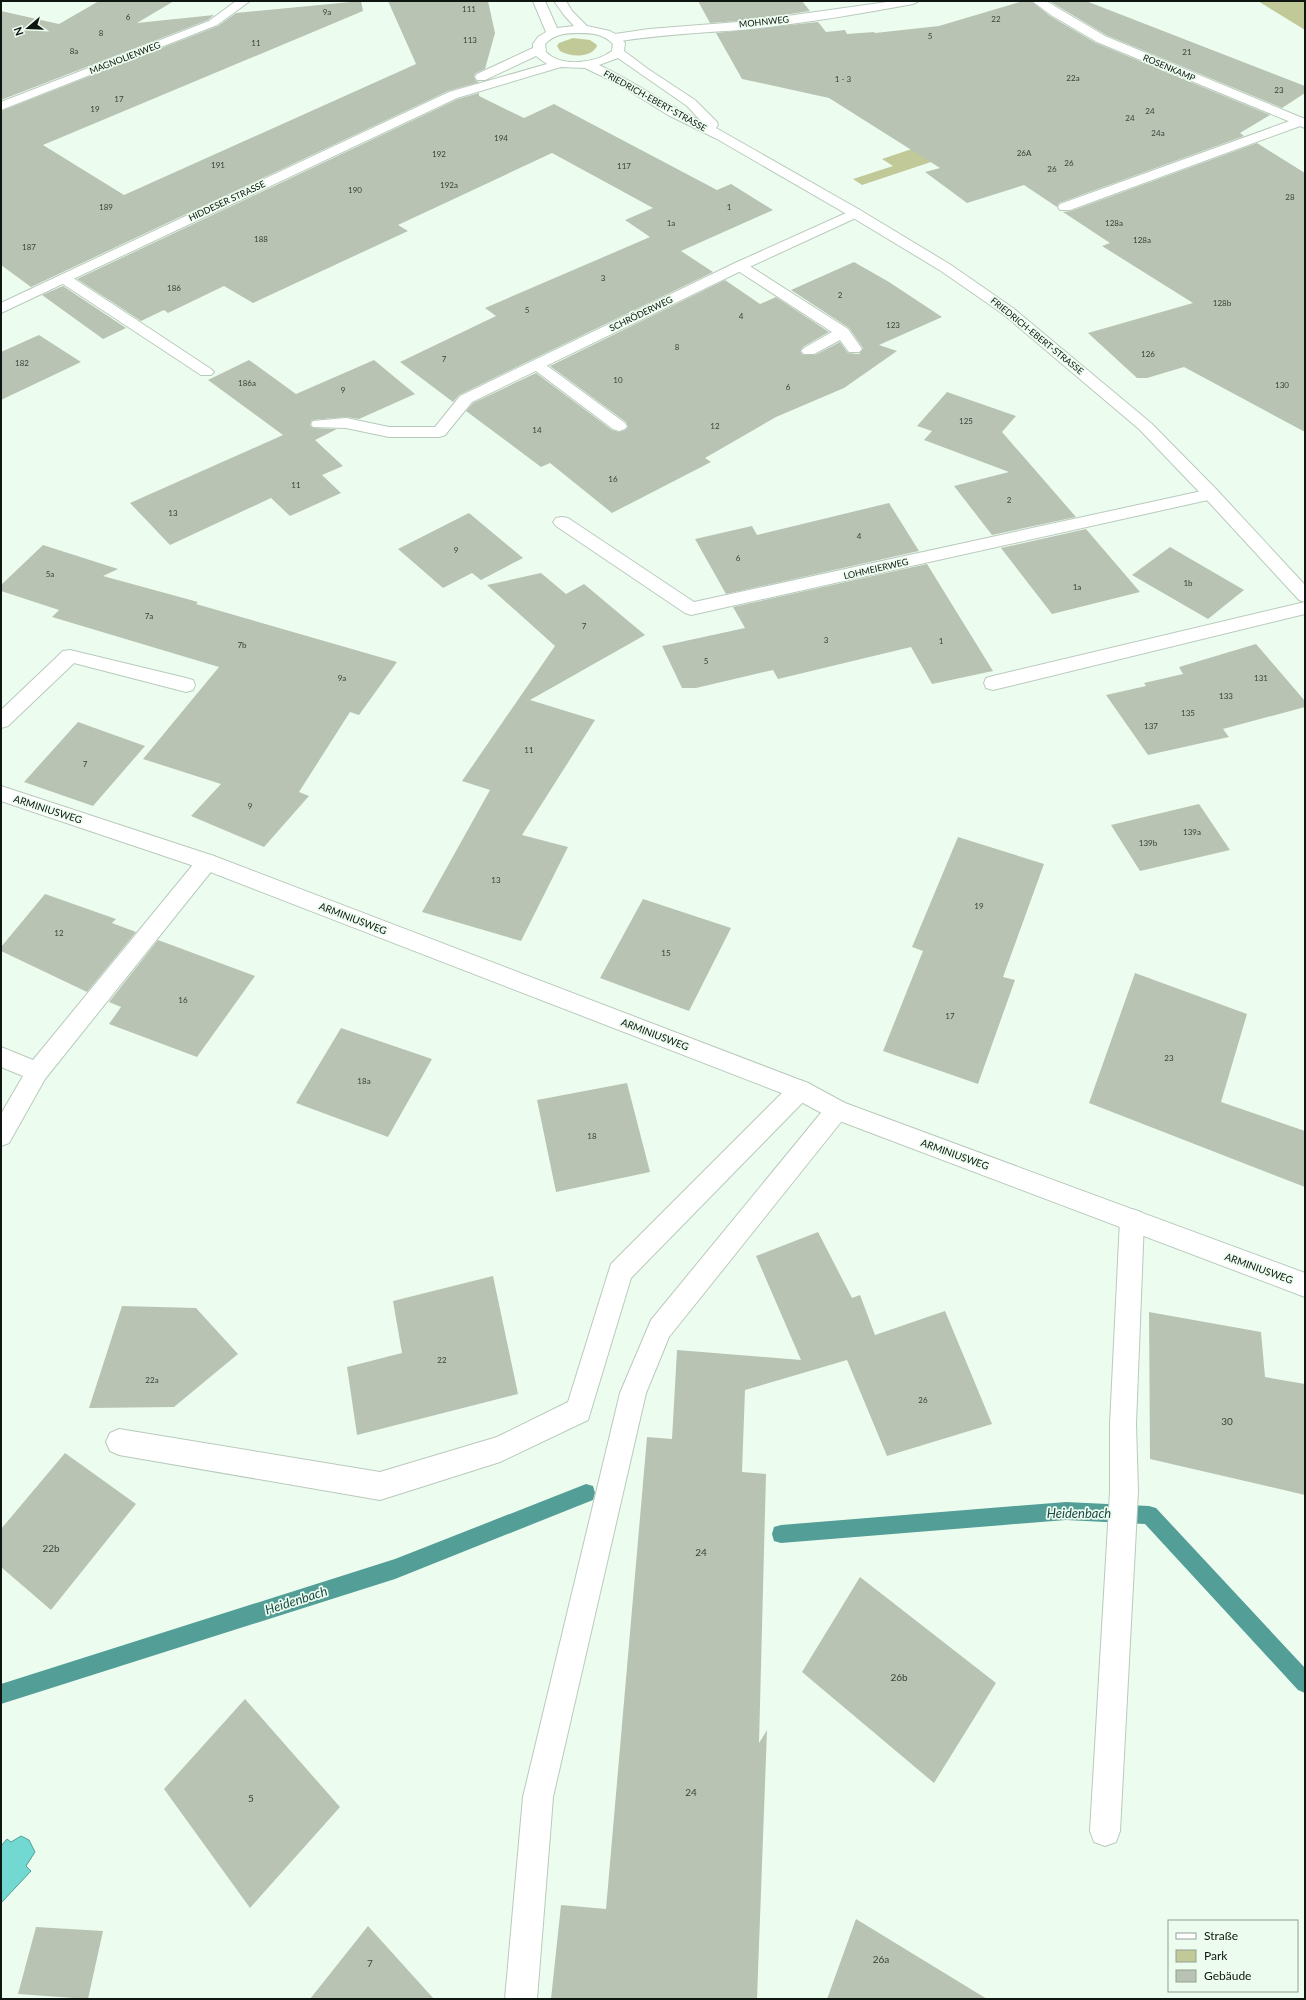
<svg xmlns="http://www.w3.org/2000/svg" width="1306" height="2000" viewBox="0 0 1306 2000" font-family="Lato,sans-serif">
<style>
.green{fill:#c2c999}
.water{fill:#72d8d2;stroke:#549e98}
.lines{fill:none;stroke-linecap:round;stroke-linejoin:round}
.stream{fill:#549e98;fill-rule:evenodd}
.building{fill:#b9c3b3}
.lane-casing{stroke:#b9cabd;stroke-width:2}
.street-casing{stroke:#b9cabd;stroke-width:2}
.secondary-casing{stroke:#b9cabd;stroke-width:2}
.lane{fill:#fff;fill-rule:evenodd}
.street{fill:#fff;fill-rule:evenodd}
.secondary{fill:#fff;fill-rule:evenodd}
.labels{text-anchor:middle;stroke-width:3.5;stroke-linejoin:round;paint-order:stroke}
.number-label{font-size:8px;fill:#3a4039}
.far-street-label{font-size:9px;fill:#0f1510;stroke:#ecfdef}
.street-label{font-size:10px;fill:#0f1510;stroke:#ecfdef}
.near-number-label{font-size:10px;fill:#3a4039}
.near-water-label{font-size:13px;font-style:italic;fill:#1b4947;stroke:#ecfdef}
</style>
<rect width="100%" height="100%" fill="#ecfdef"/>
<!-- green -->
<path class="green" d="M1258,1H1305V30Z
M573,38L590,40L597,45L596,48C588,58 571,57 560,51L557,46L559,43Z
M1016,114L1039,126L862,185L853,179L893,166L882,159Z"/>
<!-- water -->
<path class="water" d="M21,1836L29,1840L35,1852L26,1866L31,1871L1,1903V1846L7,1839L11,1842Z"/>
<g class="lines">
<!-- stream -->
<path class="stream" d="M586,1484L593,1486L595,1493L593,1500L395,1579L1,1704V1684L395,1559Z
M1066,1502L1149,1506L1156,1508L1305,1668V1693L1298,1690L1145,1524L1066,1520L781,1543L774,1541L772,1534L774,1527L781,1525Z"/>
</g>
<!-- building -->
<path class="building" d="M99,1H174L137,23L214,15L208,20L1,100V11L59,24Z
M361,1L363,11L43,145L124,195L416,64L388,1H488L495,33L485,69L476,73L474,76L476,81L480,82L448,91L31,287L1,265V111L218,26L236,13Z
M698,1H802L810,11L751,20L710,23Z
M1023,1H1031L1050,16L1096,43L1270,115L1240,133L1244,136L1059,203L1057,207L1024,185L967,203L925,172L940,168L829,98L742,79L716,33L818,22L826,32L845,30L847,34L874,32L875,33L939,26Z
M1049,1H1086L1305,86V93L1282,108L1106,35Z
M479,93V96L524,118L554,104L717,190L731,184L773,210L681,251L713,272L459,395L453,402L400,362L496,316L485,308L650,237L625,220L653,208L552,153L398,225L408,231L253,303L224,286L168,313L164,310L141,321L77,279L458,99Z
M1257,143L1305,173V432L1184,367L1147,378H1137L1088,333L1193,303L1102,246L1110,243L1063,212L1071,211Z
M854,262L889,282L942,317L879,345L897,351L844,388L776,417L705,458L711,462L612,513L550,463L541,467L466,411L473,403L536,373L612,430L619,432L625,430L628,427L626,422L550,366L725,280L760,304L776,297L829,332L803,347L800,351L803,355H815L840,342L848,353L859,354L863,348L849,328L791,290Z
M63,286L126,328L103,339L42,295Z
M39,335L81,362L1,400V352Z
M249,360L296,394L374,360L415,394L359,419L346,417L312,420L310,425L313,428L337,429L315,440L343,466L322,475L341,493L290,516L271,498L170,545L130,503L283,435L208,380Z
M947,392L1016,416L1002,432L1076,517L992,535L954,486L1009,472L924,440L932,431L917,426Z
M889,503L919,551L726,594L695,539L752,526L757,535Z
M469,513L523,558L481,580L472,573L443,588L398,549Z
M1086,529L1140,592L1052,614L1001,548Z
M43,545L118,569L103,576L198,602L196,604L397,662L359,715L350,712L299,792L309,796L264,847L191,816L221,784L143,759L219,667L52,617L59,610L1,591V585Z
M1170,547L1244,590L1208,619L1132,575Z
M927,564L993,671L932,684L911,647L778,679L773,670L696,688H682L662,646L745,628L733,607Z
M541,573L566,594L584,584L645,635L530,700L595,720L522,835L568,847L521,941L422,912L490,790L462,781L555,646L487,585Z
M1256,644L1305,701V707L1223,729L1229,737L1148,755L1106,695L1146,686L1144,683L1183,674L1179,667Z
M78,722L145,746L93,806L24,782Z
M1199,804L1230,850L1140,871L1111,825Z
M958,837L1044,864L1003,977L1015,980L978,1084L883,1051L923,951L912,947Z
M45,894L116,919L112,923L136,932L87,992L1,951V947Z
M643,899L731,928L689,1011L600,978Z
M158,940L255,976L197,1057L109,1024L121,1007L109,1002Z
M1135,973L1247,1014L1221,1102L1305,1131V1187L1089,1103Z
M341,1028L432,1059L388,1137L296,1103Z
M627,1083L650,1172L556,1192L537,1100Z
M818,1232L852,1298L860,1295L875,1335L945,1311L992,1424L887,1456L847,1360L745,1390L742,1472L766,1474L759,1743L767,1730L757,1999H551L561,1905L606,1909L647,1437L672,1439L677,1350L801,1360L756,1256Z
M493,1276L518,1394L357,1435L347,1367L402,1353L393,1301Z
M122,1306L196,1308L238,1354L174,1407L89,1408Z
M1149,1312L1261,1332L1265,1377L1305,1384V1495L1150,1459Z
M65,1453L136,1504L51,1610L1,1567V1529Z
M860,1577L996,1683L934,1783L802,1672Z
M245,1699L340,1807L250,1908L164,1789Z
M856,1919L987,1999H827Z
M368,1926L434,1999H310Z
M36,1927L103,1931L88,1999L18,1994Z"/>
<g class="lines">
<!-- lane casing -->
<g class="lane-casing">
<path id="lane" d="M1298,118L1303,119L1304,122L1303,125L1070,210H1060L1058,207L1060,204Z
M740,262L745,263L848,329L862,349L859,352H849L840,340L814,354H804L801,351L804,348L832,332L735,269L733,266L735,263Z
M65,275L70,276L211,369L214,372L211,375H201L60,282L58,279L60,276Z
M537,360L542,362L625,423L627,426L625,429L619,431L613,429L532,368L529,365L532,362Z
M346,418L389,427H439L445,429L447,432L445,435L439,437H389L346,428L313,427L311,424L313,421Z
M1305,602V614L993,690L986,688L984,683L986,678L993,676Z
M70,650L186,678L193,680L195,685L193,690L186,692L74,663L8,726L1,728V710L63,651Z
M207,854L214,856L217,862L214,868L45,1079L9,1143L1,1146V1114L23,1076L1,1067V1047L33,1060L200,856Z
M800,1080L808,1083L811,1090L808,1097L631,1278L588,1420L500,1462L380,1500L119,1455L110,1451L106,1442L110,1433L119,1429L380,1472L497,1437L568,1402L611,1264L792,1083Z
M837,1100L845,1103L849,1110L845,1117L669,1337L646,1393L553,1797L537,1999H505L523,1797L620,1393L651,1320L829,1103Z
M1132,1209L1141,1212L1144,1220L1136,1424L1138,1491L1120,1831L1116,1842L1105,1846L1094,1842L1090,1831L1110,1491V1424L1120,1220L1123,1212Z"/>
</g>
<!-- street casing -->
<g class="street-casing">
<path id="street" d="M236,1H250L217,25L1,110V102L209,21Z
M894,1H919L913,4C859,14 805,23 751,29C705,33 660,34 615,42L609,38L615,34L649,29L751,21Z
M1032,1H1046L1105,36L1305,119V128L1097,42L1051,15Z
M855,209L860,210L862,213L860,216L745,269L472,402L445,435L439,437L433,435L431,432L460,396L735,263Z
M1211,489L1217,490L1219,494L1217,498L691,615L685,613L556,526L553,522L556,518L562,517L568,518L694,602Z
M1,786L214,856L808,1083L845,1103L1305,1273V1297L829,1117L792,1097L200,868L1,801Z"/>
</g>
<!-- secondary casing -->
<g class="secondary-casing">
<path id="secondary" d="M533,1H545L557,28L574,26L564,15L554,1H566L572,11L587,26L610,31L619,36L625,43L624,51L648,69L695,100L717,122L718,125L716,128L860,210L951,265L1013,308L1151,423L1217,490L1305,585V602L1299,600L1205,498L1139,429L1003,314L941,271L850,216L717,139L668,115L618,84L585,68L561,67L457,98L1,313V303L449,92L547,64L536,56L485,80H477L475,77L477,74L533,48V44L538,37L546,32ZM579,33C592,33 604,34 613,44L612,51C596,63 561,68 546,52L545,44C554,34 566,33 579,33ZM618,58L687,106L701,121C666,104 634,82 599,65Z"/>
</g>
<!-- lane -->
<use href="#lane" class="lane"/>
<!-- street -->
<use href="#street" class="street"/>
<!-- secondary -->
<use href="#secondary" class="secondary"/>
</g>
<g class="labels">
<!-- number labels -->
<g class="number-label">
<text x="469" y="12">111</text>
<text x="327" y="15">9a</text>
<text x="128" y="20">6</text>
<text x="996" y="22">22</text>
<text x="101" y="36">8</text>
<text x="930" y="39">5</text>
<text x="470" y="43">113</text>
<text x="256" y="46">11</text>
<text x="74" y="54">8a</text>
<text x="1187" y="55">21</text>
<text x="1073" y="81">22a</text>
<text x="843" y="82">1 - 3</text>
<text x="1279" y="93">23</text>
<text x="119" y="102">17</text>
<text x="95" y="112">19</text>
<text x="1150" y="114">24</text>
<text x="1130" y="121">24</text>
<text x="1158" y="136">24a</text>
<text x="501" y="141">194</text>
<text x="1024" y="156">26A</text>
<text x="439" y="157">192</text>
<text x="1069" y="166">26</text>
<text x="218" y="168">191</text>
<text x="624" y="169">117</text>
<text x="1052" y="172">26</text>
<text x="449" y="188">192a</text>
<text x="355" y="193">190</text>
<text x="1290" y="200">28</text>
<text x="106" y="210">189</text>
<text x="729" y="210">1</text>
<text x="671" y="226">1a</text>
<text x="1114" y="226">128a</text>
<text x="261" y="242">188</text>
<text x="1142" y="243">128a</text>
<text x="29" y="250">187</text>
<text x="603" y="281">3</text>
<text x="174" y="291">186</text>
<text x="840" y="298">2</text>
<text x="1222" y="306">128b</text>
<text x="527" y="313">5</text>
<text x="741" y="319">4</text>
<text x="893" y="328">123</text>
<text x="677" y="350">8</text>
<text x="1148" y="357">126</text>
<text x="444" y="362">7</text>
<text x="22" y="366">182</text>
<text x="618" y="383">10</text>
<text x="247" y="386">186a</text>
<text x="1282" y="388">130</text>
<text x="788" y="390">6</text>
<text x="343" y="393">9</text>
<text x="966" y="424">125</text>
<text x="715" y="429">12</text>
<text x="537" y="433">14</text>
<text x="613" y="482">16</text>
<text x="296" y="488">11</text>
<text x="1009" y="503">2</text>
<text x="173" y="516">13</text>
<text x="859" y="539">4</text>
<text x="456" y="553">9</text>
<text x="738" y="561">6</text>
<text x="50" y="577">5a</text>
<text x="1188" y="586">1b</text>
<text x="1077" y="590">1a</text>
<text x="149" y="619">7a</text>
<text x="584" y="629">7</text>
<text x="826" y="643">3</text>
<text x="941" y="644">1</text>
<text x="242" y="648">7b</text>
<text x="706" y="664">5</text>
<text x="342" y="681">9a</text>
<text x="1261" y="681">131</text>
<text x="1226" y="699">133</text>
<text x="1188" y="716">135</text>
<text x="1151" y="729">137</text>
<text x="529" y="753">11</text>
<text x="85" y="767">7</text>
<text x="250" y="809">9</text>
<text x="1192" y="835">139a</text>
<text x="1148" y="846">139b</text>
<text x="496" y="883">13</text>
<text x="979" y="909">19</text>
<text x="59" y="936">12</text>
<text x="666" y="956">15</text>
<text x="183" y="1003">16</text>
<text x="950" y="1019">17</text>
<text x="1169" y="1061">23</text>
<text x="364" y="1084">18a</text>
<text x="592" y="1139">18</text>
<text x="442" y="1363">22</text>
<text x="152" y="1383">22a</text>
<text x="923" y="1403">26</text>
</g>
<!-- far-street labels -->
<g class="far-street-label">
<text transform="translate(764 22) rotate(-6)" y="3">MOHNWEG</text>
<text transform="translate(125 58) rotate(-21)" y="3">MAGNOLIENWEG</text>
<text transform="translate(1169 68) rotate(23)" y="3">ROSENKAMP</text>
<text transform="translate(655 101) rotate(29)" y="3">FRIEDRICH-EBERT-STRASSE</text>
<text transform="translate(227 201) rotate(-25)" y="3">HIDDESER STRASSE</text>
<text transform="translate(641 314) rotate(-26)" y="3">SCHRÖDERWEG</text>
<text transform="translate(1037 336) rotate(39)" y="3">FRIEDRICH-EBERT-STRASSE</text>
<text transform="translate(876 569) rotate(-13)" y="3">LOHMEIERWEG</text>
</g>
<!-- street labels -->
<g class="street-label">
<text transform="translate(48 809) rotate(18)" y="4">ARMINIUSWEG</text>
<text transform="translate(353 918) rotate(21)" y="4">ARMINIUSWEG</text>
<text transform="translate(655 1034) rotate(21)" y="4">ARMINIUSWEG</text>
<text transform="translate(955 1154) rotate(20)" y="4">ARMINIUSWEG</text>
<text transform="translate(1259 1268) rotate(20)" y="4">ARMINIUSWEG</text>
</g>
<!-- near-number labels -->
<g class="near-number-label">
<text x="1227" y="1425">30</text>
<text x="51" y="1552">22b</text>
<text x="701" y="1556">24</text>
<text x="899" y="1681">26b</text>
<text x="691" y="1796">24</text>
<text x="251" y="1802">5</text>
<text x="881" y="1963">26a</text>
<text x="370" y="1967">7</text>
</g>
<!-- near-water labels -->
<g class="near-water-label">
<text x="1079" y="1518">Heidenbach</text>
<text transform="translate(296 1600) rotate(-18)" y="5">Heidenbach</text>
</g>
</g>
<!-- border -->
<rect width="1306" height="2000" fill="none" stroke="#0f1510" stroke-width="4"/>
<!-- legend -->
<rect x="1168" y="1920" width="130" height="72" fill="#ecfdef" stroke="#94a096"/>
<rect x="1176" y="1933" width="20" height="6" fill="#ffffff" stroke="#94a096"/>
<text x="1204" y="1940" font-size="12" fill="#0f1510">Straße</text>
<rect x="1176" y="1950" width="20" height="12" fill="#c2c999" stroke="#94a096"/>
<text x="1204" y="1960" font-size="12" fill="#0f1510">Park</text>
<rect x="1176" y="1970" width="20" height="12" fill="#b9c3b3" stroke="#94a096"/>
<text x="1204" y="1980" font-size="12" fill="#0f1510">Gebäude</text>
<!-- north arrow -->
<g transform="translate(28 28) rotate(251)" stroke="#ecfdef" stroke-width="3" paint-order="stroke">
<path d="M0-3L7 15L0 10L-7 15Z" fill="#0f1510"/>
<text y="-6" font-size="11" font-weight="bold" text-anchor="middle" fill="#0f1510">N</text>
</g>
</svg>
